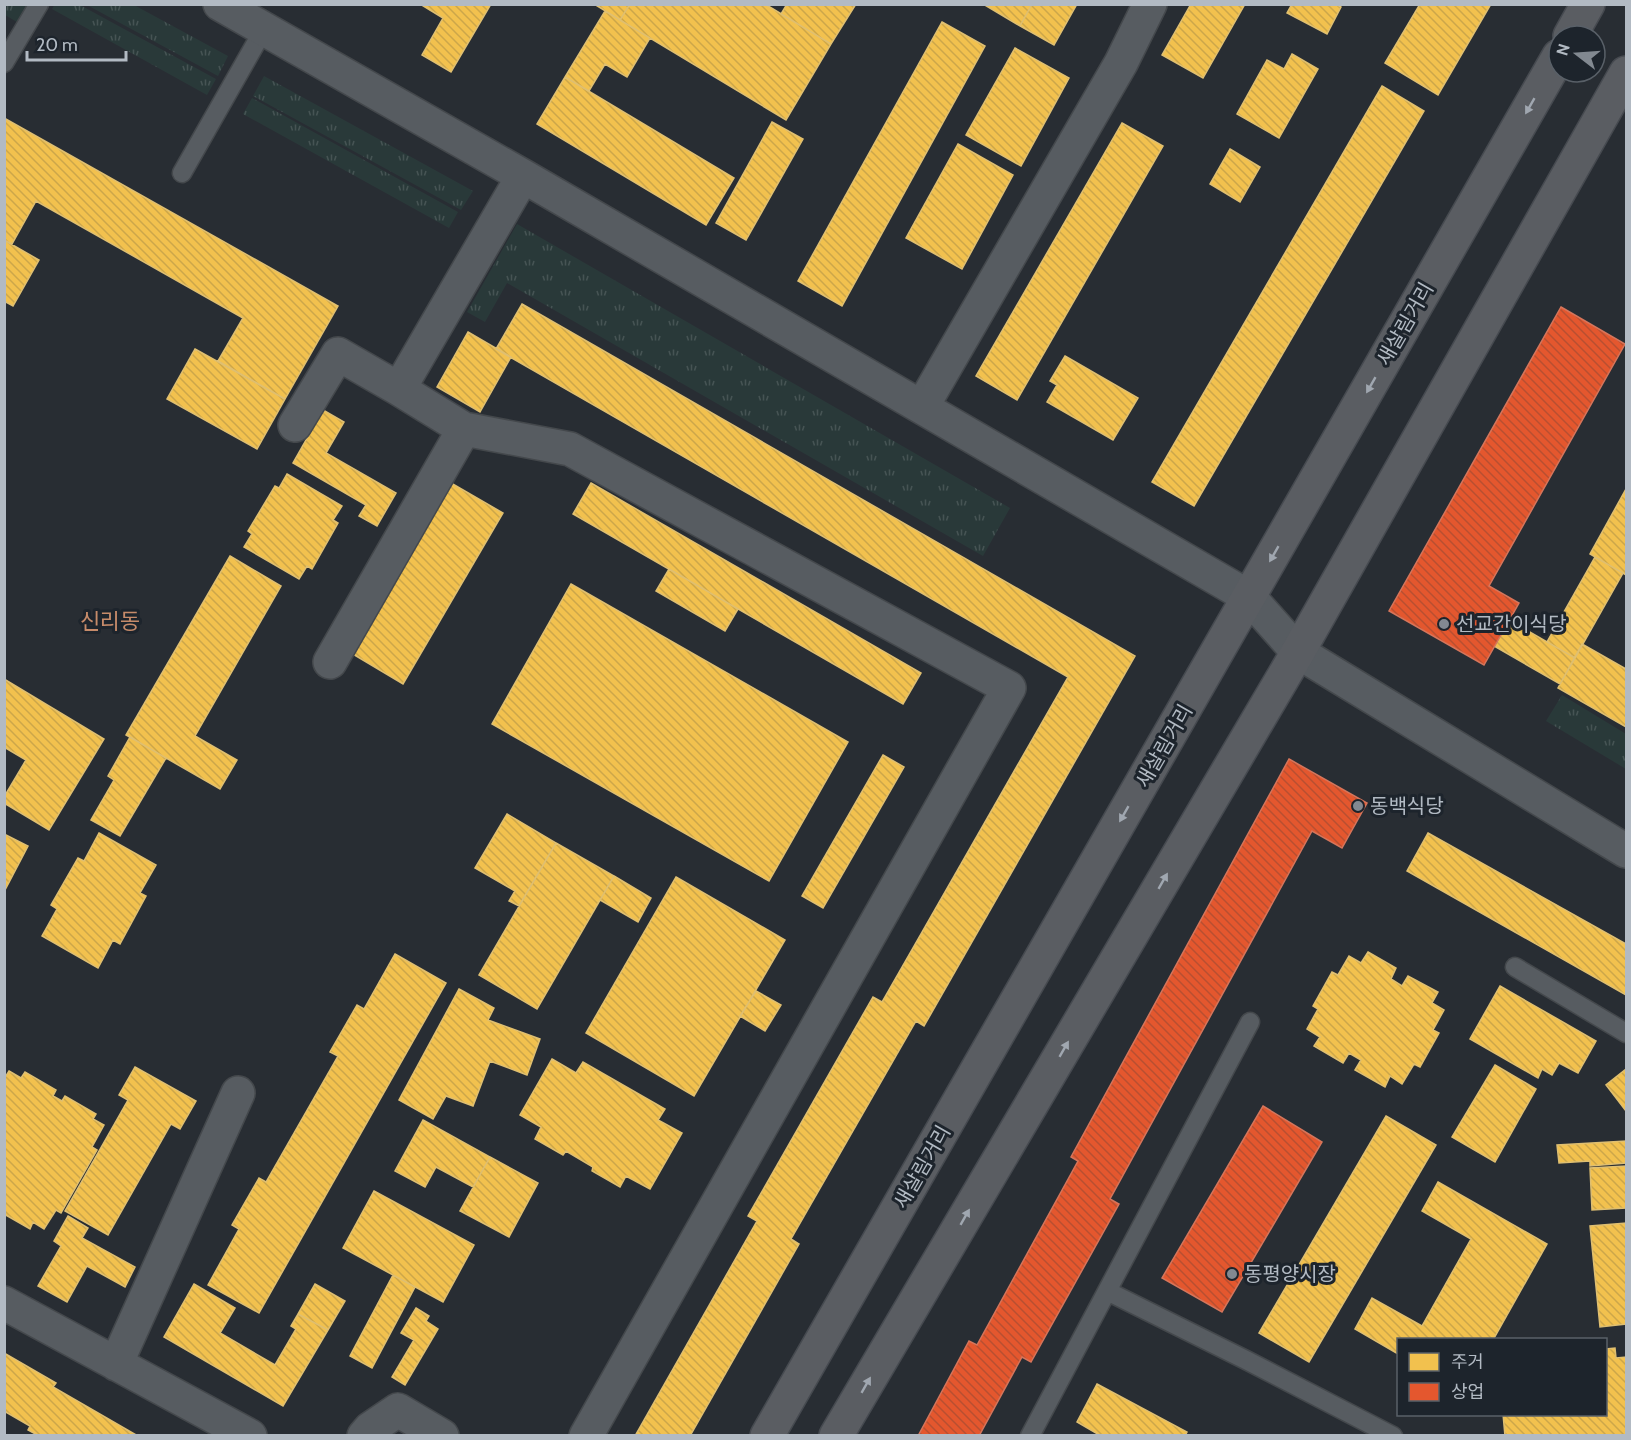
<svg xmlns="http://www.w3.org/2000/svg" width="1631" height="1440" viewBox="0 0 1631 1440" font-family="Cabin,'Noto Sans KR',sans-serif">
<style>
.grass{fill:url(#grass-tufts)}
.homes{fill:url(#homes-back-hatch);stroke:#dfbf71;stroke-width:1.5}
.shops{fill:url(#shops-back-hatch);stroke:#d5755b;stroke-width:1.5}
.lines{fill:none;stroke-linecap:round;stroke-linejoin:round}
.service-casing{stroke:#44484c;stroke-width:21}
.minor-casing{stroke:#44484c;stroke-width:36}
.primary-casing{stroke:#464a50;stroke-width:36}
.service{stroke:#575c61;stroke-width:18}
.minor{stroke:#575c61;stroke-width:33}
.primary{stroke:#5a5d62;stroke-width:33}
.oneway{fill:#a0a7b0}
.poi-dot{fill:#828991;stroke:#1d242c;stroke-width:2}
.labels{text-anchor:middle;stroke-width:6;stroke-linejoin:round;paint-order:stroke}
.street-label{font-size:20px;fill:#b2bac3;stroke:#1d242c}
.poi-label{font-size:20px;fill:#b2bac3;stroke:#1d242c;text-anchor:start}
.quarter-label{font-size:22px;fill:#c68b6a;stroke:#1d242c}
</style>
<defs>
<pattern id="grass-tufts" width="24" height="20" patternUnits="userSpaceOnUse" patternTransform="scale(1.5)"><rect width="24" height="20" fill="#293939"/><path d="M3 7l-1-3M5 7V3M7 7l1-3M15 17l-1-3M17 17v-4M19 17l1-3" fill="none" stroke="#465454"/></pattern>
<pattern id="homes-back-hatch" width="6" height="6" patternUnits="userSpaceOnUse" patternTransform="scale(1.5)"><rect width="6" height="6" fill="#f2c14e"/><path d="M-1 5l2 2M0 0l6 6M5-1l2 2" fill="none" stroke="#cca64a"/></pattern>
<pattern id="shops-back-hatch" width="6" height="6" patternUnits="userSpaceOnUse" patternTransform="scale(1.5)"><rect width="6" height="6" fill="#e4572e"/><path d="M-1 5l2 2M0 0l6 6M5-1l2 2" fill="none" stroke="#b84f31"/></pattern>
</defs>
<rect width="100%" height="100%" fill="#282d33"/>
<!-- grass -->
<path class="grass" d="M55,4L80,5L216,79L207,95L52,9Z
M4,5L5,4L27,5L17,22L5,15Z
M87,5H134L228,56L218,76Z
M264,76L473,191L461,210L253,96Z
M252,98L458,212L449,228L243,114Z
M517,224L1010,508L983,556L507,283L485,322L467,312Z
M1562,695L1626,734V769L1546,721Z"/>
<!-- homes -->
<path class="homes" d="M420,4H491L451,72L422,55L443,18Z
M594,4H630L620,20Z
M630,4H765L831,44L786,120L620,20Z
M787,4H856L831,44L781,14Z
M983,4H1032L1020,26Z
M1032,4H1077L1054,45L1020,26Z
M1191,4H1245L1203,78L1162,55Z
M1292,4H1336L1341,7L1327,34L1287,13Z
M1420,4H1491L1438,95L1385,63Z
M605,11L650,38L627,77L605,64L589,91L565,77Z
M942,22L985,46L842,306L798,281Z
M1015,48L1069,78L1021,166L966,135Z
M1292,54L1318,69L1279,138L1237,114L1267,60L1284,69Z
M565,77L734,178L706,225L537,124Z
M1382,86L1424,111L1194,506L1152,482Z
M4,118L338,306L285,399L218,361L243,318L36,201L12,244L4,240Z
M772,122L803,139L746,240L716,223Z
M1122,123L1163,146L1017,400L976,376Z
M958,144L1013,175L962,269L906,238Z
M1230,149L1260,167L1240,202L1210,184Z
M4,240L39,260L13,306L4,301Z
M522,304L1135,656L924,1026L916,1021L791,1239L799,1244L690,1436H635L757,1221L748,1216L873,997L882,1002L1068,677L496,349Z
M468,332L511,357L480,412L437,387Z
M195,349L285,399L257,449L167,399Z
M1065,356L1138,398L1113,440L1047,402L1057,385L1050,381Z
M323,410L344,422L326,453L396,493L377,526L359,516L366,505L293,463Z
M287,474L342,506L333,520L338,523L312,569L307,566L299,579L244,547L252,534L248,531L275,486L279,488Z
M451,483L503,513L403,684L351,653Z
M591,483L921,673L903,704L573,514Z
M1626,489V575L1590,554Z
M230,556L281,586L195,736L237,760L220,789L126,735Z
M1595,557L1623,573L1575,658L1547,642Z
M669,569L738,609L725,631L656,591Z
M571,584L848,742L769,881L492,724Z
M1509,620L1575,658L1560,684L1494,646Z
M1582,644L1626,669V727L1558,688Z
M4,679L104,739L49,830L4,803V797L26,760L4,747Z
M130,737L166,758L120,836L91,820L114,780L108,776Z
M883,755L904,767L823,908L802,896Z
M507,814L556,843L519,906L509,901L515,891L475,868Z
M99,833L156,865L140,893L146,896L120,944L113,940L98,968L42,936L57,909L51,905L78,858L84,861Z
M1428,833L1626,944V995L1407,871Z
M4,834L28,846L4,892Z
M556,843L614,876L537,1009L479,975Z
M614,876L651,898L638,922L600,900Z
M676,877L785,940L694,1096L586,1033Z
M1368,952L1396,968L1391,979L1402,986L1408,976L1438,992L1432,1003L1444,1010L1433,1030L1439,1033L1420,1067L1414,1064L1402,1084L1390,1076L1385,1087L1355,1070L1361,1060L1349,1053L1343,1063L1314,1046L1320,1037L1307,1029L1318,1009L1313,1006L1332,972L1338,975L1349,956L1361,963Z
M395,954L446,983L259,1313L208,1285L239,1229L232,1225L259,1178L266,1182L338,1056L330,1052L357,1005L364,1009Z
M1500,986L1596,1041L1578,1073L1559,1063L1552,1075L1542,1069L1538,1078L1470,1039Z
M459,989L494,1008L488,1020L540,1039L527,1075L490,1061L473,1106L446,1096L433,1119L399,1100Z
M756,991L781,1005L765,1031L740,1016Z
M552,1059L576,1073L583,1062L665,1109L658,1120L682,1133L650,1189L626,1176L620,1187L592,1171L593,1167L566,1151L563,1155L535,1139L541,1127L520,1115Z
M1495,1065L1536,1089L1495,1162L1452,1137Z
M135,1067L196,1101L180,1129L171,1124L108,1235L65,1211L128,1100L119,1095Z
M1626,1069V1111L1606,1085Z
M9,1071L21,1078L25,1072L56,1090L53,1096L62,1101L65,1096L96,1114L93,1119L104,1125L92,1147L97,1150L61,1213L56,1210L44,1229L33,1222L30,1229L4,1214V1079Z
M1386,1116L1436,1145L1309,1362L1259,1333Z
M423,1120L490,1157L473,1187L436,1167L425,1187L395,1171Z
M1626,1141V1163L1590,1166V1161L1559,1163L1557,1145Z
M490,1157L538,1183L509,1237L460,1211Z
M1626,1166V1208L1592,1210L1590,1168Z
M1438,1182L1547,1244L1493,1340H1398V1354L1355,1329L1372,1298L1422,1326L1471,1239L1422,1211Z
M374,1191L474,1245L443,1302L343,1248Z
M68,1216L88,1228L82,1238L135,1267L125,1287L87,1266L67,1302L38,1286L61,1246L54,1241Z
M1626,1223V1324L1600,1327L1590,1226Z
M393,1275L415,1287L372,1368L350,1356Z
M194,1284L235,1308L220,1333L275,1365L296,1329L291,1326L298,1314L328,1330L283,1406L164,1337Z
M315,1284L345,1301L328,1330L298,1314Z
M416,1308L429,1316L426,1321L438,1329L405,1385L392,1377L414,1340L401,1333Z
M1615,1348L1616,1358L1626,1357V1436H1505L1503,1414H1606V1349Z
M4,1353L56,1383L53,1387L138,1436H39L28,1430L30,1426L4,1411Z
M1097,1384L1187,1432L1185,1436H1101L1077,1422Z"/>
<!-- shops -->
<path class="shops" d="M1561,307L1625,344L1489,586L1519,603L1484,665L1389,611Z
M1289,759L1367,803L1342,848L1312,831L1110,1199L1119,1204L1031,1362L1022,1357L979,1436H918L969,1341L977,1345L1078,1161L1071,1157Z
M1263,1106L1322,1142L1222,1312L1162,1278Z"/>
<g class="lines">
<!-- service casing -->
<g class="service-casing">
<path id="service" d="M4,63L39,4
M182,173L264,29
M1515,967L1626,1033
M1107,1291L1246,1360L1393,1436
M1030,1436L1250,1022"/>
</g>
<!-- minor casing -->
<g class="minor-casing">
<path id="minor" d="M220,4L523,176L1249,597L1298,652L1626,851
M922,407L1121,63L1150,4
M295,425L338,354L399,389
M464,429L570,449L1009,688L586,1436
M330,662L464,429L399,389L523,176
M4,1303L250,1436
M116,1364L238,1093
M364,1436L370,1429L398,1410L442,1436"/>
</g>
<!-- primary casing -->
<g class="primary-casing">
<path id="primary" d="M1570,36L1588,4
M767,1436L1559,56
M836,1436L1298,652L1626,73"/>
</g>
<!-- service -->
<use href="#service" class="service"/>
<!-- minor -->
<use href="#minor" class="minor"/>
<!-- primary -->
<use href="#primary" class="primary"/>
</g>
<!-- one-way arrows -->
<defs><path id="oneway-solid" d="M-6-.8H1V-3.2L6.5 0L1 3.2V.8H-6Z" transform="scale(1.5)"/></defs>
<g class="oneway">
<use href="#oneway-solid" transform="translate(1530 106) rotate(120)"/>
<use href="#oneway-solid" transform="translate(1371 385) rotate(120)"/>
<use href="#oneway-solid" transform="translate(1274 554) rotate(120)"/>
<use href="#oneway-solid" transform="translate(1124 814) rotate(120)"/>
<use href="#oneway-solid" transform="translate(1163 881) rotate(-60)"/>
<use href="#oneway-solid" transform="translate(1064 1049) rotate(-60)"/>
<use href="#oneway-solid" transform="translate(965 1217) rotate(-60)"/>
<use href="#oneway-solid" transform="translate(866 1385) rotate(-60)"/>
</g>
<!-- markers -->
<g class="poi-dot">
<circle cx="1444" cy="624" r="6"/>
<circle cx="1358" cy="806" r="6"/>
<circle cx="1232" cy="1274" r="6"/>
</g>
<g class="labels">
<!-- street labels -->
<g class="street-label">
<text transform="translate(1405 324) rotate(-60)" y="7">새살림거리</text>
<text transform="translate(1164 746) rotate(-60)" y="7">새살림거리</text>
<text transform="translate(922 1167) rotate(-60)" y="7">새살림거리</text>
</g>
<!-- poi labels -->
<g class="poi-label">
<text x="1456" y="631">선교간이식당</text>
<text x="1370" y="813">동백식당</text>
<text x="1244" y="1281">동평양시장</text>
</g>
<!-- quarter labels -->
<g class="quarter-label">
<text x="110" y="629">신리동</text>
</g>
</g>
<!-- border -->
<rect width="1631" height="1440" fill="none" stroke="#b2bac3" stroke-width="12"/>
<!-- legend -->
<rect x="1397" y="1338" width="210" height="78" fill="#1d242c" stroke="#596068" stroke-width="1.5"/>
<rect x="1409" y="1353" width="30" height="18" fill="#f2c14e" stroke="#596068" stroke-width="1.5"/>
<text x="1451" y="1368" font-size="18" fill="#b2bac3">주거</text>
<rect x="1409" y="1383" width="30" height="18" fill="#e4572e" stroke="#596068" stroke-width="1.5"/>
<text x="1451" y="1398" font-size="18" fill="#b2bac3">상업</text>
<!-- north arrow -->
<g transform="translate(1577 54) rotate(287)"><circle r="28" fill="#1d242c" stroke="#596068" stroke-width="1.5"/>
<path d="M0-4.5L10 22L0 15L-10 22Z" fill="#828991"/>
<text y="-9" font-size="16" font-weight="bold" text-anchor="middle" fill="#b2bac3">N</text>
</g>
<!-- scale -->
<path d="M27 51v9h99v-9" fill="none" stroke="#b2bac3" stroke-width="3"/>
<text x="36" y="51" font-size="18" fill="#b2bac3" stroke="#1d242c" stroke-width="4.5" paint-order="stroke">20 m</text>
</svg>
